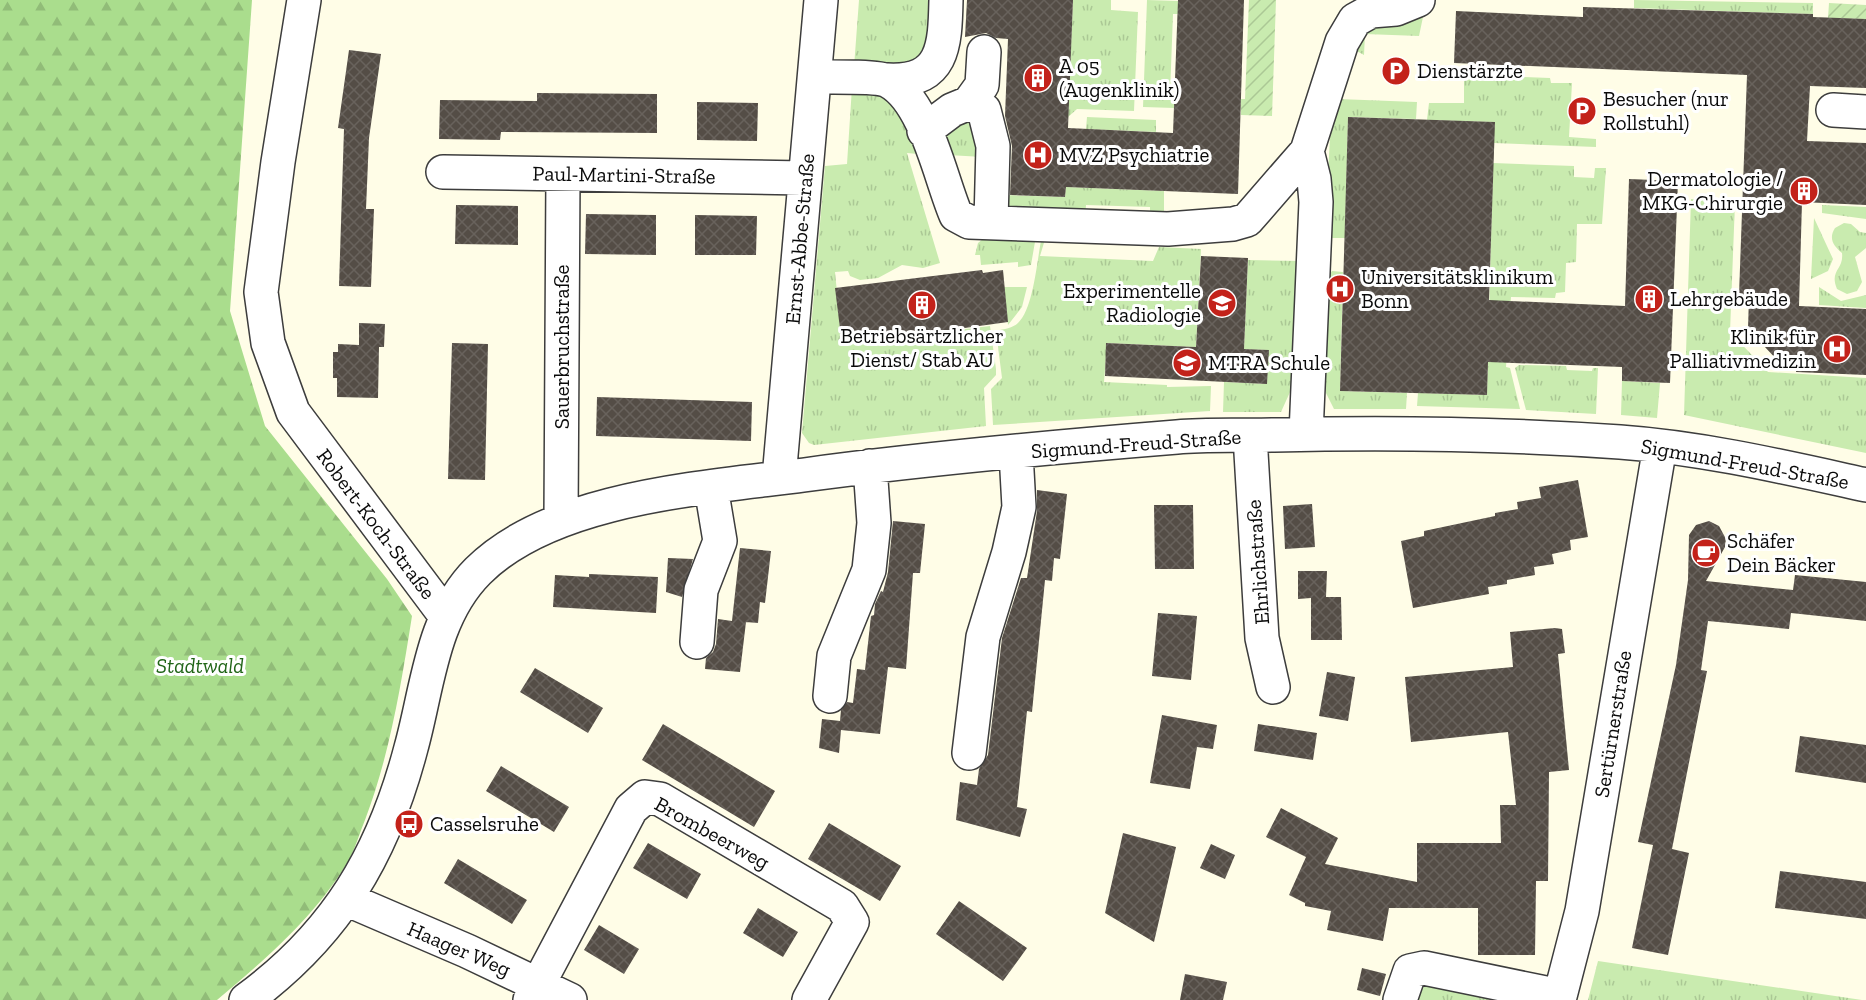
<svg xmlns="http://www.w3.org/2000/svg" width="1866" height="1000" viewBox="0 0 1866 1000" font-family="'Zilla Slab',serif">
<style>
.grass{fill:url(#grass-tufts)}
.forest{fill:url(#forest-firs)}
.garden{fill:url(#garden-furrows)}
.building{fill:url(#building-cross-hatch)}
.lines{fill:none;stroke-linecap:round;stroke-linejoin:round}
.minor-casing{stroke:#3d3d3d;stroke-width:36}
.minor{stroke:#fff;stroke-width:33}
.labels{text-anchor:middle;stroke-width:6;stroke-linejoin:round;paint-order:stroke}
.poi-label{font-size:21px;fill:#0a0a0a;stroke:#fff;text-anchor:start}
.street-label{font-size:21px;fill:#0a0a0a;stroke:#fff}
.park-label{font-size:21px;font-style:italic;fill:#206517;stroke:#fff}
</style>
<defs>
<pattern id="grass-tufts" width="24" height="20" patternUnits="userSpaceOnUse" patternTransform="scale(1.5)"><rect width="24" height="20" fill="#c9ebaf"/><path d="M3 7l-1-3M5 7V3M7 7l1-3M15 17l-1-3M17 17v-4M19 17l1-3" fill="none" stroke="#abc895"/></pattern>
<pattern id="forest-firs" width="22" height="20" patternUnits="userSpaceOnUse" patternTransform="scale(1.5)"><rect width="22" height="20" fill="#aadd8d"/><path d="M5 1l3.5 6h-7zM16 11l3.5 6h-7z" fill="#91bc78"/></pattern>
<pattern id="garden-furrows" width="10" height="10" patternUnits="userSpaceOnUse" patternTransform="scale(1.5)"><rect width="10" height="10" fill="#c9ebaf"/><path d="M-1 1l2-2M0 10L10 0M9 11l2-2" fill="none" stroke="#abc895"/></pattern>
<pattern id="building-cross-hatch" width="8" height="8" patternUnits="userSpaceOnUse" patternTransform="scale(1.5)"><rect width="8" height="8" fill="#544d46"/><path d="M0 0l8 8M0 8l8-8" fill="none" stroke="#68625c"/></pattern>
</defs>
<rect width="100%" height="100%" fill="#fffde7"/>
<!-- grass -->
<path class="grass" d="M859,0H939L938,28L916,65L854,67Z
M1073,0H1111V10L1138,12L1134,111L1077,109L1068,117Z
M1147,0L1178,1V14H1173L1170,94H1175V108L1143,107Z
M1634,0L1813,3V14L1634,8Z
M1423,17L1419,36L1365,34L1364,55L1355,50L1368,26Z
M1464,75L1550,78L1551,83H1572L1569,137L1596,139V147L1494,143V122L1427,120L1429,103H1464Z
M852,87L883,89L929,155L907,153L940,263L923,268L902,265L878,278L860,280L850,276L848,271L835,272L842,344L990,326L996,369V375L984,388L986,426L814,445L809,443L802,433L825,166L847,164Z
M1338,99L1417,102L1416,119L1348,117L1345,238H1331L1325,230L1331,119Z
M969,117L983,157L948,155L946,133Z
M1087,117L1156,120V132L1086,129Z
M1493,163L1574,166V177L1594,178L1595,168H1606L1602,224H1577L1576,262L1566,263L1565,292L1556,293L1555,298L1511,297L1506,367L1510,368L1520,409L1417,406L1418,393L1487,395Z
M1066,187L1164,191V216L1150,215V207L1086,205L1085,220L1011,214L1001,195L1065,197Z
M1691,199L1735,202L1730,332L1768,372L1866,378V453L1684,415Z
M1822,205L1866,207V219L1822,213Z
M1814,218L1833,259L1828,271L1811,279Z
M1844,223L1851,224L1860,232L1866,233V248L1855,257L1862,282L1857,291L1847,294L1837,289C1829,270 1844,270 1842,253C1834,246 1828,239 1835,228Z
M1036,236L1031,265L1018,267V262L981,265L980,255H975L978,243L984,238Z
M1042,236H1046L1040,256L1153,261L1159,247L1201,249L1196,347L1107,343L1104,382L1167,385V387L1211,386L1210,411L993,425L991,389L1002,378L996,331C1004,329 1013,328 1018,323C1034,308 1037,258 1042,236Z
M1248,260L1302,261L1295,381L1281,412H1223L1224,382L1267,384L1268,350L1244,349Z
M1332,271L1343,272L1340,391L1407,393L1406,409H1334L1326,393L1324,281Z
M1004,287H1027L1022,307L1008,325Z
M1819,287L1841,301L1866,295V308L1819,305Z
M1519,365L1566,366L1567,370L1592,371L1593,368H1598L1596,414L1526,410L1515,368Z
M1622,381L1660,383L1657,418L1621,415Z
M1598,961L1862,1000H1588Z
M1431,983L1495,1000H1409L1417,986Z"/>
<!-- forest -->
<path class="forest" d="M0,0H252L230,311L265,426L387,579L412,616C401,685 390,754 365,820C360,832 356,846 350,858C318,914 266,959 217,1000H0Z"/>
<!-- garden -->
<path class="garden" d="M1249,0H1276L1272,116L1241,115V99H1245Z
M1829,3L1866,5V19L1828,18Z"/>
<!-- building -->
<path class="building" d="M967,0H1073L1068,128L1173,133L1178,0H1244L1238,194L1066,187L1065,197L1010,195L1012,146L1005,116L1008,39L996,38L986,33L965,37Z
M1583,7L1813,14V17L1866,19V88L1810,86L1807,141L1866,143V205L1802,202L1799,306L1866,309V375L1796,372L1797,363L1779,362L1748,329L1749,296L1739,295L1747,75L1454,63L1456,11L1583,17Z
M349,50L381,54L369,138L366,209H374L371,287L339,286L344,129L338,128Z
M537,93L657,94V133L501,132L500,140L439,139L440,100L537,101Z
M697,102L758,103L757,141L697,140Z
M1348,117L1495,122L1489,300L1625,306L1629,179L1678,181L1670,383L1622,381V367L1488,362L1487,395L1340,391Z
M456,205L518,206V245L455,244Z
M586,214L656,215V255L585,254Z
M695,215L757,216L756,255H695Z
M1201,256L1248,258L1244,349L1269,350L1267,384L1105,376L1106,343L1196,347Z
M982,270L983,273L1003,270L1008,322L842,345L835,288Z
M359,323L385,324L384,347H379L378,398L337,397V378H333V352H338V344L359,345Z
M452,343L488,344L485,480L448,479Z
M597,397L752,402L751,441L596,436Z
M1578,480L1588,537L1570,540L1571,550L1552,554L1554,564L1534,567L1535,575L1507,580V584L1488,587L1489,594L1413,608L1401,541L1424,536V531L1495,516V513L1518,509L1517,502L1541,498L1539,487Z
M1037,490L1067,494L1060,559L1054,558L1052,581L1045,580L1032,712L1027,711L1017,807L1027,809L1020,837L956,820L960,782L977,785L979,769L988,755L1002,638L1021,578H1027L1037,511Z
M1312,504L1315,547L1285,549L1283,506Z
M1154,505H1193L1194,569H1155Z
M893,521L925,524L920,573H913L906,669L888,667L880,734L841,730L839,753L819,748L822,719L840,721L841,710L847,702L853,703L857,669L865,670L871,616L874,615L875,604L881,591L883,592L888,572Z
M1709,521L1719,526L1726,539L1725,547L1706,581L1793,590L1795,575L1866,582V621L1791,613L1789,629L1708,621L1701,670L1707,671L1672,849L1689,853L1668,955L1632,948L1653,845L1638,842L1676,665L1688,580L1689,535L1696,525Z
M740,548L771,551L765,603L760,602L758,623L734,621L746,622L740,672L705,669L706,658L713,652L716,644L718,619L732,621Z
M668,558L693,559L682,597L666,592Z
M1298,571H1327L1326,597H1341L1342,640H1311V598L1298,599Z
M589,574L658,577L656,613L553,607L555,575L589,577Z
M1158,613L1197,616L1191,680L1152,676Z
M1555,628L1562,629L1565,653L1558,654L1569,770L1549,772L1548,881H1536L1535,955H1478V908H1389L1383,941L1327,930L1331,911L1305,906V903L1289,895L1306,857L1266,837L1281,808L1338,838L1325,864L1417,882V843H1501L1500,805H1516L1508,732L1411,742L1405,677L1513,667L1510,632Z
M535,668L603,708L588,733L520,692Z
M1327,672L1355,677L1348,721L1319,716Z
M1162,715L1217,725L1213,749L1197,747L1190,789L1150,783Z
M663,724L775,791L754,827L642,760Z
M1258,724L1317,733L1313,760L1254,751Z
M1800,736L1866,745V783L1795,772Z
M501,766L569,807L554,832L486,791Z
M829,823L901,866L880,901L808,859Z
M1123,833L1176,847L1154,942L1105,913Z
M648,843L701,874L687,899L633,868Z
M1211,844L1235,855L1225,879L1200,868Z
M458,859L527,900L512,924L444,883Z
M1780,871L1866,882V919L1775,908Z
M959,901L1027,948L1003,981L936,934Z
M758,908L798,932L783,957L743,933Z
M599,925L639,949L624,974L584,950Z
M1362,968L1386,974L1380,996L1357,990Z
M1185,974L1227,982L1223,1000H1180Z"/>
<g class="lines">
<!-- minor casing -->
<g class="minor-casing">
<path id="minor" d="M304,0L278,162L261,292L268,343L293,412L445,615
M815,77C829,77 878,76 888,81C926,101 940,178 956,215L969,222L1168,229L1233,224L1247,220L1307,151L1342,42L1355,20L1371,11L1396,9L1418,0
M887,80C944,83 945,46 946,0
M969,103L984,110L993,146L991,221
M1833,110L1866,112
M924,131L952,110L969,103L982,85L984,52
M443,172L805,178
M1306,434L1316,202L1314,179L1307,151
M1250,436L1262,638L1273,687
M779,478L821,0
M561,520L563,174
M697,642L701,590L720,541L711,487
M830,696L834,656L869,570L874,523L870,466
M969,753L983,637L1009,552L1019,507L1016,453
M346,899L467,951L570,1000
M246,1000C336,934 383,855 411,748C428,687 431,618 478,571C552,497 704,488 804,475C928,458 1053,447 1177,437C1209,434 1242,436 1274,435C1389,432 1505,434 1620,442C1703,448 1784,467 1866,485
M530,1000L631,809L645,797L660,799L842,906L852,922L809,1000
M1400,1000L1410,971L1424,968L1560,996
M1559,1000L1582,911L1660,446"/>
</g>
<!-- minor -->
<use href="#minor" class="minor"/>
</g>
<!-- icons -->
<defs>
<g id="parking-disc" transform="scale(1.5)"><circle r="9.5" fill="#c3221a" stroke="#fff"/><path d="M-3.5-5.5H1a3.5 3.5 0 0 1 0 7H-1V5.5H-3.5ZM-1-3.4V-.6H.8a1.4 1.4 0 0 0 0-2.8Z" fill="#fff"/></g>
<g id="building-disc" transform="scale(1.5)"><circle r="9.5" fill="#c3221a" stroke="#fff"/><path d="M-4-6H4V6H1V3H-1V6H-4ZM-2.5-4.3h1.7v1.8h-1.7ZM.8-4.3h1.7v1.8H.8ZM-2.5-1h1.7V.8h-1.7ZM.8-1h1.7V.8H.8Z" fill="#fff"/></g>
<g id="hospital-disc" transform="scale(1.5)"><circle r="9.5" fill="#c3221a" stroke="#fff"/><path d="M-5-5h3v3.5h4V-5h3V5h-3V1.5h-4V5h-3Z" fill="#fff"/></g>
<g id="school-disc" transform="scale(1.5)"><circle r="9.5" fill="#c3221a" stroke="#fff"/><path d="M0-5L7-2L0 1L-7-2ZM-4 1L0 2.5L4 1V4Q0 6-4 4Z" fill="#fff"/></g>
<g id="cafe-disc" transform="scale(1.5)"><circle r="9.5" fill="#c3221a" stroke="#fff"/><path d="M-5.5-4.5H6V0H3Q3 3.5 0 3.5H-2.5Q-5.5 3.5-5.5 0ZM3-3.2v2h1.7v-2ZM-6 4.5H4V6H-6Z" fill="#fff"/></g>
<g id="bus-disc" transform="scale(1.5)"><circle r="9.5" fill="#c3221a" stroke="#fff"/><path d="M-5-6H5V4H4V6H2V4H-2V6H-4V4H-5ZM-3.5-4V0h7V-4ZM-3.5 1.2v1.5H-2V1.2ZM2 1.2v1.5H3.5V1.2Z" fill="#fff"/></g>
</defs>
<g fill-rule="evenodd">
<use href="#parking-disc" x="1396" y="71"/>
<use href="#building-disc" x="1038" y="78"/>
<use href="#parking-disc" x="1582" y="111"/>
<use href="#hospital-disc" x="1038" y="155"/>
<use href="#building-disc" x="1804" y="191"/>
<use href="#hospital-disc" x="1340" y="289"/>
<use href="#building-disc" x="1649" y="299"/>
<use href="#school-disc" x="1222" y="303"/>
<use href="#building-disc" x="922" y="305"/>
<use href="#hospital-disc" x="1837" y="349"/>
<use href="#school-disc" x="1187" y="363"/>
<use href="#cafe-disc" x="1706" y="553"/>
<use href="#bus-disc" x="409" y="824"/>
</g>
<g class="labels">
<!-- poi labels -->
<g class="poi-label">
<text x="1059" y="73">A 05<tspan x="1059" dy="24">(Augenklinik)</tspan></text>
<text x="1417" y="78">Dienstärzte</text>
<text x="1603" y="106">Besucher (nur<tspan x="1603" dy="24">Rollstuhl)</tspan></text>
<text x="1059" y="162">MVZ Psychiatrie</text>
<text x="1783" y="186" text-anchor="end">Dermatologie /<tspan x="1783" dy="24">MKG-Chirurgie</tspan></text>
<text x="1361" y="284">Universitätsklinikum<tspan x="1361" dy="24">Bonn</tspan></text>
<text x="1201" y="298" text-anchor="end">Experimentelle<tspan x="1201" dy="24">Radiologie</tspan></text>
<text x="1670" y="306">Lehrgebäude</text>
<text x="922" y="343" text-anchor="middle">Betriebsärtzlicher<tspan x="922" dy="24">Dienst/ Stab AU</tspan></text>
<text x="1816" y="344" text-anchor="end">Klinik für<tspan x="1816" dy="24">Palliativmedizin</tspan></text>
<text x="1208" y="370">MTRA Schule</text>
<text x="1727" y="548">Schäfer<tspan x="1727" dy="24">Dein Bäcker</tspan></text>
<text x="430" y="831">Casselsruhe</text>
</g>
<!-- street labels -->
<g class="street-label">
<text transform="translate(624 175) rotate(1)" y="7">Paul-Martini-Straße</text>
<text transform="translate(800 239) rotate(-85)" y="7">Ernst-Abbe-Straße</text>
<text transform="translate(562 347) rotate(-90)" y="7">Sauerbruchstraße</text>
<text transform="translate(1136 444) rotate(-4)" y="7">Sigmund-Freud-Straße</text>
<text transform="translate(1745 464) rotate(10)" y="7">Sigmund-Freud-Straße</text>
<text transform="translate(376 524) rotate(53)" y="7">Robert-Koch-Straße</text>
<text transform="translate(1258 562) rotate(-94)" y="7">Ehrlichstraße</text>
<text transform="translate(1613 724) rotate(-81)" y="7">Sertürnerstraße</text>
<text transform="translate(712 833) rotate(29)" y="7">Brombeerweg</text>
<text transform="translate(459 949) rotate(23)" y="7">Haager Weg</text>
</g>
<!-- park labels -->
<g class="park-label">
<text x="200" y="673">Stadtwald</text>
</g>
</g>
</svg>
